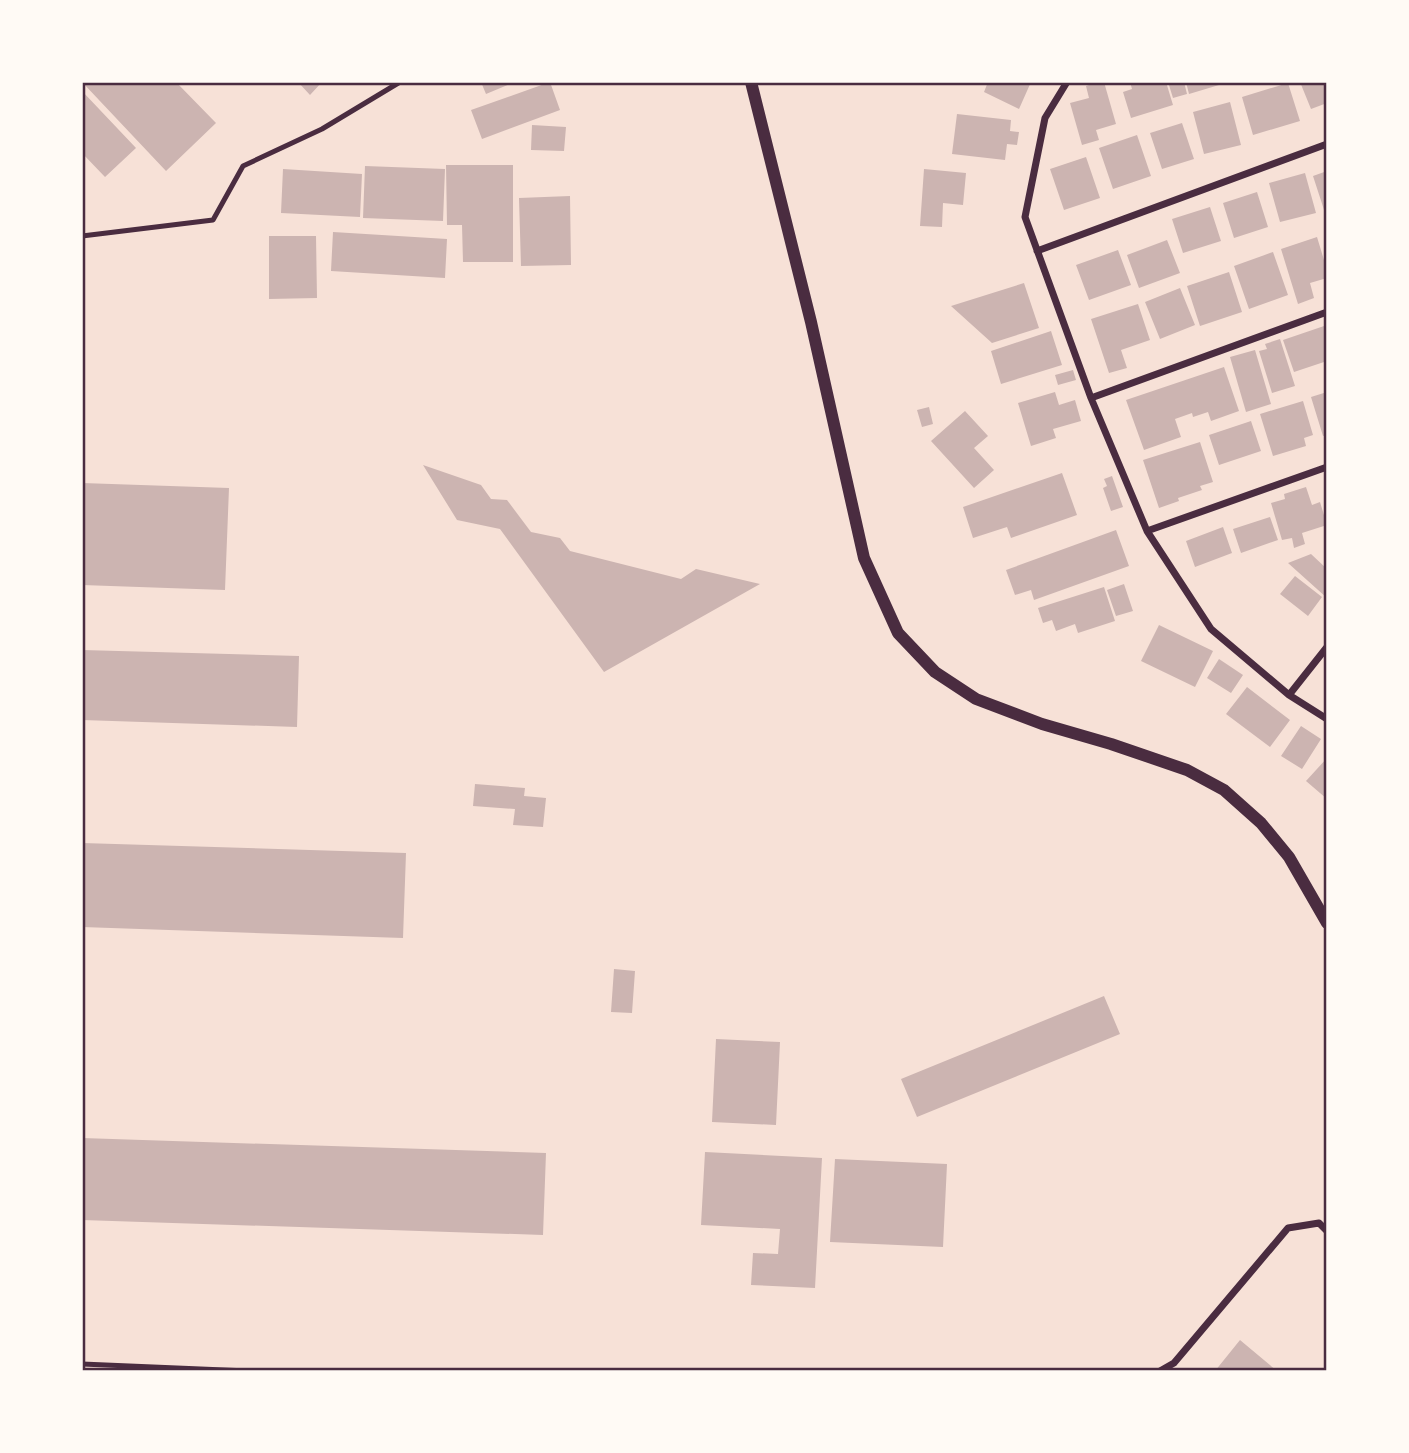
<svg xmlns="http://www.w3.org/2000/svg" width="1409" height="1453" viewBox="0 0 1409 1453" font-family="'PT Serif',serif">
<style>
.building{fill:#ccb4b1}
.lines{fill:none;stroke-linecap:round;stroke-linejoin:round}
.service{stroke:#4a2c40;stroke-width:5}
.minor{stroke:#4a2c40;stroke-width:7}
.tertiary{stroke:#4a2c40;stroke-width:12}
.neatline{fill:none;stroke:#4a2c40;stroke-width:2.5}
</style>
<rect width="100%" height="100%" fill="#f7e1d7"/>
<!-- building -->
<path class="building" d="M82,82H176L216,123L166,171Z
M298,82H322L310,95Z
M481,82H515L486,94Z
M550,82L560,110L482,139L471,110Z
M988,82H1031L1019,109L984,92Z
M1098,82H1104L1116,124L1096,130L1099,140L1082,145L1070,103L1089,98L1086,86Z
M1130,82H1166L1173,105L1131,118L1123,92L1132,89Z
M1168,82H1184L1187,94L1173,98Z
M1186,82H1219V85L1189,94Z
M1300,82H1327V103L1311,109Z
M1288,83L1300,121L1253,135L1242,97Z
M82,91L136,148L105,177L82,153Z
M1230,102L1241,145L1204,154L1193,112Z
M957,114L1011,120L1010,131L1019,132L1017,145L1007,144L1005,160L952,154Z
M1182,123L1194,159L1162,169L1150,133Z
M532,125L566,127L564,151L531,150Z
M1137,135L1151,176L1113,189L1099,148Z
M1086,157L1100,198L1064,210L1050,169Z
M446,165H513V262H463L462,225H447Z
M365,166L445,169L443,221L363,218Z
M283,169L362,174L360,217L281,213Z
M924,169L966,173L963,205L943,203L942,227L920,226Z
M1327,171V216H1326L1313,176Z
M1305,173L1316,213L1280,222L1269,183Z
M1257,192L1268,227L1234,238L1223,203Z
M570,196L571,265L521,266L519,198Z
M1210,207L1221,241L1183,253L1172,219Z
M333,232L447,239L445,278L331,271Z
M269,236H316L317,298L269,299Z
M1317,237L1327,270V278L1310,283L1314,298L1298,304L1281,249Z
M1167,240L1180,273L1139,288L1127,255Z
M1118,250L1131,285L1089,300L1076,265Z
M1273,252L1288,295L1249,309L1234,266Z
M1229,272L1242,312L1200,326L1187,286Z
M1024,283L1039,328L992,343L951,306Z
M1180,288L1195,325L1160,339L1145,302Z
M1138,304L1150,340L1121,350L1127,368L1109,373L1091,319Z
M1327,325V361L1294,372L1283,340Z
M1051,331L1062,365L1001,384L991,351Z
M1280,339L1295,386L1272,393L1259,351L1267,349L1265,344Z
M1255,350L1271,404L1246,412L1230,357Z
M1224,367L1239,411L1211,421L1208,412L1193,417L1192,413L1175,419L1181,437L1144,450L1126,400Z
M1073,370L1076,380L1058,385L1055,375Z
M1055,392L1059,405L1075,400L1081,421L1053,429L1056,438L1031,446L1018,403Z
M1327,392V435L1323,436L1311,397Z
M1303,401L1313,435L1304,438L1306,446L1273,456L1260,414Z
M929,407L933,424L922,427L917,410Z
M965,411L988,436L974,448L994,470L974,488L931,441Z
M1251,421L1261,451L1219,465L1209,435Z
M1200,442L1213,482L1200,486L1202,490L1178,498L1179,501L1159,508L1143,460Z
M423,465L481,485L491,499L507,500L531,532L560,538L570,551L681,579L696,569L760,584L604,672L500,529L457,520Z
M1062,473L1077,515L1011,538L1007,527L973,538L963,507Z
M1112,476L1123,507L1111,511L1103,488L1107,486L1104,479Z
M82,483L229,488L225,590L82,585Z
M1306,487L1312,505L1320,502L1327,525L1302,533L1305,544L1294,548L1292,538L1282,540L1271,503L1285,499L1284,494Z
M1270,517L1278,540L1241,553L1233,529Z
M1223,527L1232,553L1195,567L1186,541Z
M1116,530L1129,566L1034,600L1031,590L1015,595L1006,570Z
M1311,554L1327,569V598L1288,563Z
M1295,576L1322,597L1308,616L1280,594Z
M1124,584L1133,611L1116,616L1107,590Z
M1104,587L1115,621L1078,633L1075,624L1056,631L1052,620L1043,623L1038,608Z
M1159,625L1213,651L1195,687L1141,661Z
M82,650L299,656L297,727L82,720Z
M1219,659L1243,675L1231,693L1207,678Z
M1247,687L1290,720L1270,747L1226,714Z
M1301,726L1321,739L1302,769L1281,756Z
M1327,758V799L1306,781Z
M475,784L525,788L524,796L546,798L543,827L513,825L515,809L473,806Z
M82,843L406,853L403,938L82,927Z
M614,969L635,971L632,1013L611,1012Z
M1104,996L1120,1034L917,1117L901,1079Z
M716,1039L780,1042L776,1125L712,1122Z
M82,1138L546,1153L543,1235L82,1220Z
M705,1152L822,1158L815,1288L751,1285L753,1253L778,1254L780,1229L701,1225Z
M835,1159L947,1164L943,1247L830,1242Z
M1240,1340L1277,1371H1215Z"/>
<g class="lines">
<!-- service -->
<path class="service" d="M82,236L213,220L243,166L322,129L400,82
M82,1364L248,1371"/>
<!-- minor -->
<path class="minor" d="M1067,82L1045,118L1025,217L1091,398L1147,531L1211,629L1289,695L1327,719
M1037,251L1327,144
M1091,398L1327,312
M1147,531L1327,467
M1289,695L1327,647
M1160,1371L1174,1363L1288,1228L1319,1223L1327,1231"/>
<!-- tertiary -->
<path class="tertiary" d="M751,82L811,322L864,558L898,633L935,672L976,699L1042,724L1111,744L1187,770L1224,790L1261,823L1289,857L1327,923"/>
</g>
<!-- border -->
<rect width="1409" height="1453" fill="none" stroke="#fffaf5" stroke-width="168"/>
<rect x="84" y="84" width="1241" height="1285" class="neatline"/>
</svg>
